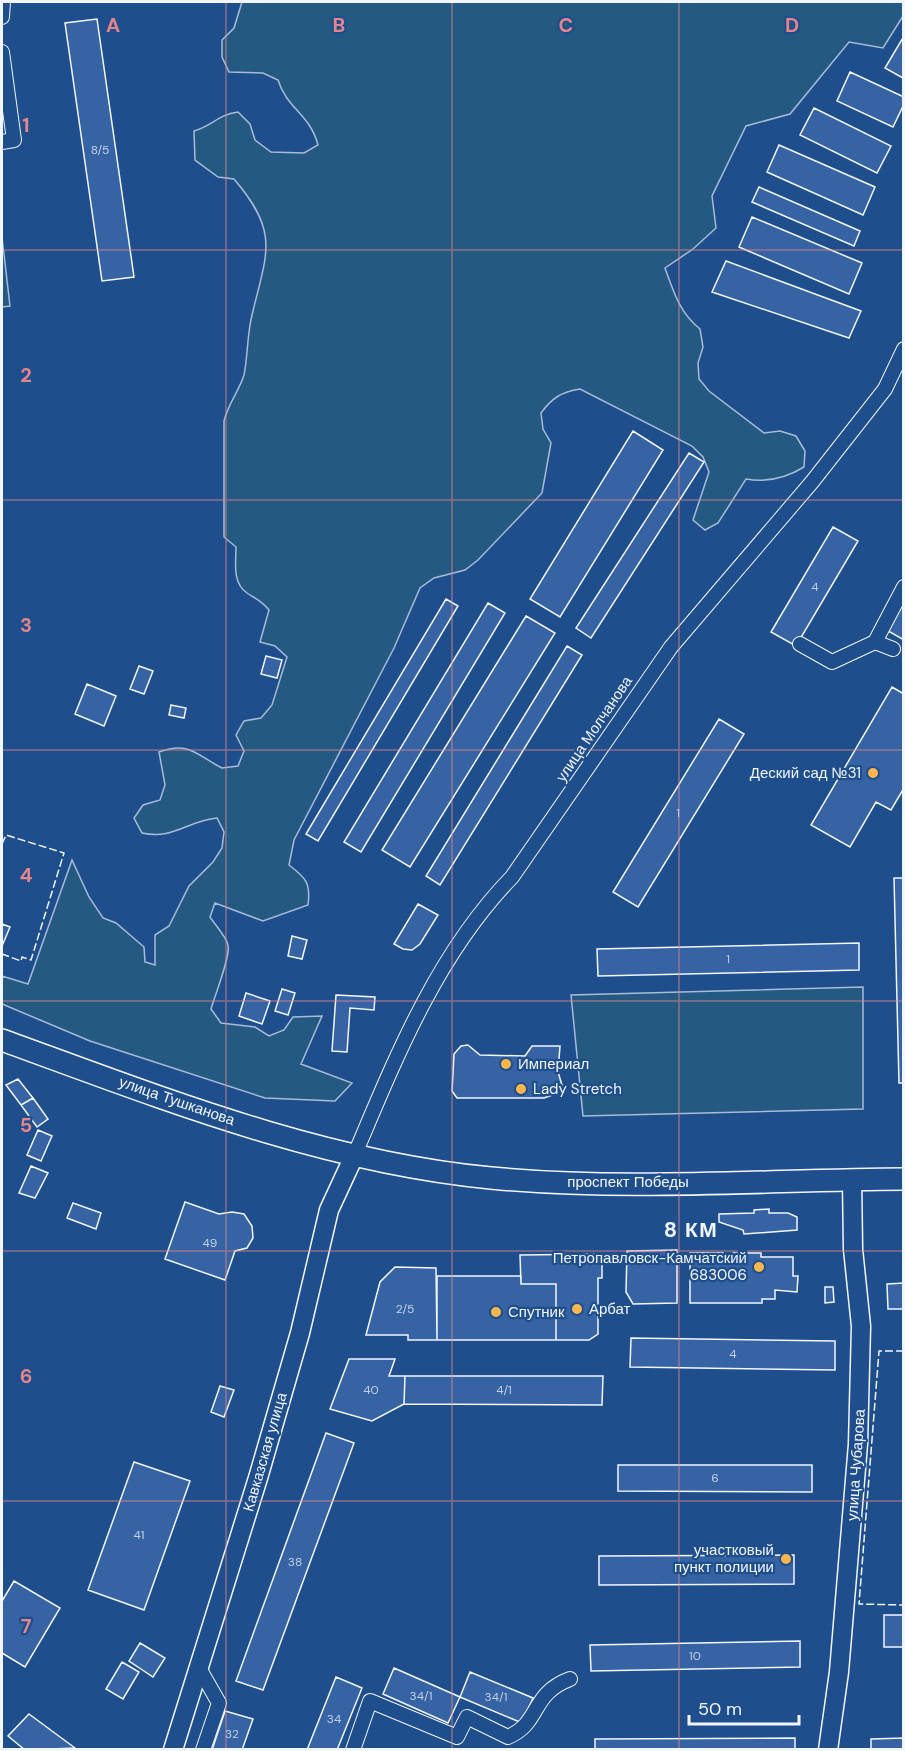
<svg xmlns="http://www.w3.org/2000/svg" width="905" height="1751" viewBox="0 0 905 1751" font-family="'DM Sans',sans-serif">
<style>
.green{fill:#245a82;stroke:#a8bbd7;stroke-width:1.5}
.building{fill:#3563a3;stroke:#f2f6ff;stroke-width:1.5}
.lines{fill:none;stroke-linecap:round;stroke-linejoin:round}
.street-casing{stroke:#f2f6ff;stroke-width:16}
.secondary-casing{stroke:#f2f6ff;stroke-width:21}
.primary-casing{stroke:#f2f6ff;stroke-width:24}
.street{stroke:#1f4e8c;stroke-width:14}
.secondary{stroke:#1f4e8c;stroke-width:18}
.primary{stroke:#1f4e8c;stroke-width:21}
.fence{stroke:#f2f6ff;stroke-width:1.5;stroke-dasharray:8 3;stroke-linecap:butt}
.grid{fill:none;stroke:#e38589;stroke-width:1.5;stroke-opacity:0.55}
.poi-dot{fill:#ffb74d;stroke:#1f4e8c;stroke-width:2}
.labels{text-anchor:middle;stroke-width:4.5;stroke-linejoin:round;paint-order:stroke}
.number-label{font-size:12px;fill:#c3d1e8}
.street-label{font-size:15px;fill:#f2f6ff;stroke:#1f4e8c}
.poi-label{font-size:15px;fill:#f2f6ff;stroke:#1f4e8c;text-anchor:start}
.district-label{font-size:21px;font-weight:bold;letter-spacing:1.5px;fill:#f2f6ff;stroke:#1f4e8c}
.grid-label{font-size:20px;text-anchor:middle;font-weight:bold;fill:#e38589;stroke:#1f4e8c;stroke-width:4.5;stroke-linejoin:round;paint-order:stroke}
</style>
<rect width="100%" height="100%" fill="#1f4e8c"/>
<!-- green -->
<path class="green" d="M242,2H903V16L883,48L849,42L790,114L746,126L712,196L716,228L693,249L665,268C674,293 680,313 700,329L703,347L698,363L699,379L709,391L764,433L780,431L796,436L805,451L804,467C786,478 768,483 746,479L718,523L705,530L693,520L709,472L703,457L692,446L580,389C561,392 552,398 541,413L543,429L551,443L542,493L478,560L465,570L434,578L420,588L394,648L294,840L289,865C306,878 311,883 308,905L263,921L215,903L210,917C215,925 226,936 228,945C231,955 215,995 211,1009L221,1023L255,1027L269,1036L284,1030L293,1017L322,1016L301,1064L352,1083L335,1101L265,1098L90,1041L2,1004V976L28,984L72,860L89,897L103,918L116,923L144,947L145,962L155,965V935L169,926L189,886L213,862L222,848L224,832L217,818C187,821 173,840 142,833L134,818L143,805L160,800L165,785L159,752C190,741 196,755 222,768L238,766L244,751L236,735L244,721L261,718L272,705L287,657L275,646L260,642L269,610C262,601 256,599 247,593C232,583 236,562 236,547L224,537V421C228,404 239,391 244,375C248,355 247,335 252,315C267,252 280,233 234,179L218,177L195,160L194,131C214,125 217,115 238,112L250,124L255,140L271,152L304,153L318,145C310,114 287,109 278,80L263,73L229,72L222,57V40L234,28Z
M2,237L10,306L2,307Z
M863,987V1109L583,1116L571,995Z"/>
<!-- building -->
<path class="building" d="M97,19L134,277L102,281L65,23Z
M904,36V77L903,78L885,68Z
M850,72L904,97V104L893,127L837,101Z
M814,108L891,146L877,173L800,135Z
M779,145L875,187L863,215L767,172Z
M759,187L860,231L854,246L752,202Z
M752,217L862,263L849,294L739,247Z
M726,261L861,311L849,338L712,292Z
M633,431L663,450L560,617L530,599Z
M689,453L704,462L591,638L576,628Z
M833,527L858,541L796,646L771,632Z
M904,593V640L883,628Z
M446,599L458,606L318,841L306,834Z
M488,603L505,613L361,852L344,842Z
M526,616L555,633L410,867L382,850Z
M567,646L582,655L440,885L426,876Z
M266,656L282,660L277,678L261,674Z
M139,666L153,671L144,694L130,689Z
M87,684L116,696L104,726L75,714Z
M892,687L904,694V788L891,810L876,802L850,847L811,825Z
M171,705L186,708L184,718L169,715Z
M719,719L744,734L638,907L613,892Z
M894,878H904V1083H899Z
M418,904L438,915L420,944L412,950L403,949L394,944Z
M2,924L10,927L2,946Z
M292,936L307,940L302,959L288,956Z
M859,943V970L598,976L597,949Z
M282,989L295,993L288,1015L275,1011Z
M246,993L270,1001L262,1024L239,1016Z
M336,995L375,997L374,1010L350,1008L347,1052L332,1051Z
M468,1045L480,1055L525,1056L532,1046H560L558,1072L562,1085L552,1095L544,1098H457L452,1091L454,1054L461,1046Z
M18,1079L33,1098L21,1105L6,1085Z
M33,1098L48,1119L37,1127L21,1105Z
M38,1130L52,1136L41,1161L27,1155Z
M31,1166L48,1173L35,1198L19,1193Z
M185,1202L219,1214L232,1212L244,1214L252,1226L253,1238L247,1248L235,1251L225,1280L165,1259Z
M73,1203L101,1213L96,1229L67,1218Z
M769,1209V1213H788L797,1217V1230L744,1234L743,1230L719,1222V1214L754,1213V1210Z
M677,1250V1303L633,1304L626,1292L627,1251Z
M690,1253H723V1257H733V1253H761V1257H793V1276H798L797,1292L775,1290V1299H762V1303H690Z
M602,1254V1278H598V1334L589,1340H556V1284H521L520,1255Z
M395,1267L436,1268L437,1340H408V1335H366L380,1282Z
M437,1276H521V1284H556V1340H437Z
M904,1283V1309H888L887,1284Z
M825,1287H833L834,1302L825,1303Z
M631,1338L835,1341V1370L630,1367Z
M349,1359H395L389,1376H405L404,1404L372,1421L330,1409Z
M405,1376H603L602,1405L404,1404Z
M220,1386L234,1390L224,1417L211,1412Z
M326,1433L354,1443L263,1690L236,1681Z
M134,1462L190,1481L144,1610L88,1590Z
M618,1465H812V1492L618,1491Z
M794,1555V1584L599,1585V1556Z
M14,1581L60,1608L25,1667L2,1653V1601Z
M884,1615H904V1647H884Z
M800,1641V1667L591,1671L590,1645Z
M140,1643L165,1658L153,1677L129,1661Z
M122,1662L139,1672L123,1699L106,1689Z
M394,1668L460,1697L448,1723L383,1694Z
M470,1672L533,1698L522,1723L460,1697Z
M336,1677L362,1688L337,1750H307Z
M225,1711L253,1719L242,1750H212Z
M29,1714L75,1748L25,1750L8,1736Z
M795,1738V1750H595V1739Z
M904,1738V1750H871V1739Z"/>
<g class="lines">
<!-- street casing -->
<g class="street-casing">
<path id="street" d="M2,17L3,2
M2,52L14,140L2,142
M875,642L904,587
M800,644L832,662L875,642L893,649
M355,1154C396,1057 437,954 512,877L671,647L812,482L885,389L904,349
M199,1668L219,1703L203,1750
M353,1750L370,1701L457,1737L467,1717L508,1737C541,1723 530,1694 570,1679"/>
</g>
<!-- secondary casing -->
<g class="secondary-casing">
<path id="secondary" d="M173,1750L258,1478L300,1333L329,1210L355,1154
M828,1750L839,1672L858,1444L861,1326L853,1249L852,1179"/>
</g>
<!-- primary casing -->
<g class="primary-casing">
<path id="primary" d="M2,1040C159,1097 322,1162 491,1178C628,1191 766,1180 904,1179"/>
</g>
<!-- street -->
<use href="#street" class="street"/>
<!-- secondary -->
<use href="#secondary" class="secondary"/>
<!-- primary -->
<use href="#primary" class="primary"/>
<!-- fence -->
<path class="fence" d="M2,844L6,835L64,853L31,960L22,957L21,961L2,954
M904,1351H879L859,1604L904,1605"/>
</g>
<!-- grid -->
<path class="grid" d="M226,2V1750M452,2V1750M679,2V1750M2,250H904M2,500H904M2,750H904M2,1001H904M2,1251H904M2,1501H904"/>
<!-- markers -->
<g class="poi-dot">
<circle cx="873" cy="773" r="6"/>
<circle cx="506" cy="1064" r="6"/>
<circle cx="521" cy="1089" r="6"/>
<circle cx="759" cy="1267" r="6"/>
<circle cx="577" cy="1309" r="6"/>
<circle cx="496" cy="1312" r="6"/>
<circle cx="786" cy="1559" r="6"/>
</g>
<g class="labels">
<!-- number labels -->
<g class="number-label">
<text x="100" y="154">8/5</text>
<text x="815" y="591">4</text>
<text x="678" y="817">1</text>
<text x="728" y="963">1</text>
<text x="210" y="1247">49</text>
<text x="405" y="1313">2/5</text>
<text x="733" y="1358">4</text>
<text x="371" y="1394">40</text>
<text x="504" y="1394">4/1</text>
<text x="715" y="1482">6</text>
<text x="139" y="1539">41</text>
<text x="295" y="1566">38</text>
<text x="695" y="1660">10</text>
<text x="421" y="1700">34/1</text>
<text x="496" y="1701">34/1</text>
<text x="334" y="1723">34</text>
<text x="232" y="1738">32</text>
</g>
<!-- street labels -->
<g class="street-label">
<text transform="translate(594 729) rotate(-56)" y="5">улица Молчанова</text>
<text transform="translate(177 1101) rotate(19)" y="5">улица Тушканова</text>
<text x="628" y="1187">проспект Победы</text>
<text transform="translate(265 1452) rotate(-74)" y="5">Кавказская улица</text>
<text transform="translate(856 1465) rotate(-86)" y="5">улица Чубарова</text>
</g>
<!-- poi labels -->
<g class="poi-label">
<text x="861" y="778" text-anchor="end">Деский сад №31</text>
<text x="518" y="1069">Империал</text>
<text x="533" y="1094">Lady Stretch</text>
<text x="747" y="1263" text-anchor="end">Петропавловск-Камчатский<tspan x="747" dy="17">683006</tspan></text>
<text x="589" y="1314">Арбат</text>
<text x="508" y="1317">Спутник</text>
<text x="774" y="1555" text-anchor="end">участковый<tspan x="774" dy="17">пункт полиции</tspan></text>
</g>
<!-- district labels -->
<g class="district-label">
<text x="691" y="1237">8 КМ</text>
</g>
</g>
<g class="grid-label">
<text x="113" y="32">A</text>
<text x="339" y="32">B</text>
<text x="566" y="32">C</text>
<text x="792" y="32">D</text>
<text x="26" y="132">1</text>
<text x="26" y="382">2</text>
<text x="26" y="632">3</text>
<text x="26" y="882">4</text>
<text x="26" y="1132">5</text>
<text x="26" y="1383">6</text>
<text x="26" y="1633">7</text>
</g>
<!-- border -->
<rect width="905" height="1751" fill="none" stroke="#f2f6ff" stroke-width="6"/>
<!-- scale -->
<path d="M689 1715v9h110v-9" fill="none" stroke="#f2f6ff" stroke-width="3"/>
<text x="698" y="1715" font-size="18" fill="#f2f6ff" stroke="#1f4e8c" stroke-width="4.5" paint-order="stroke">50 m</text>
</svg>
